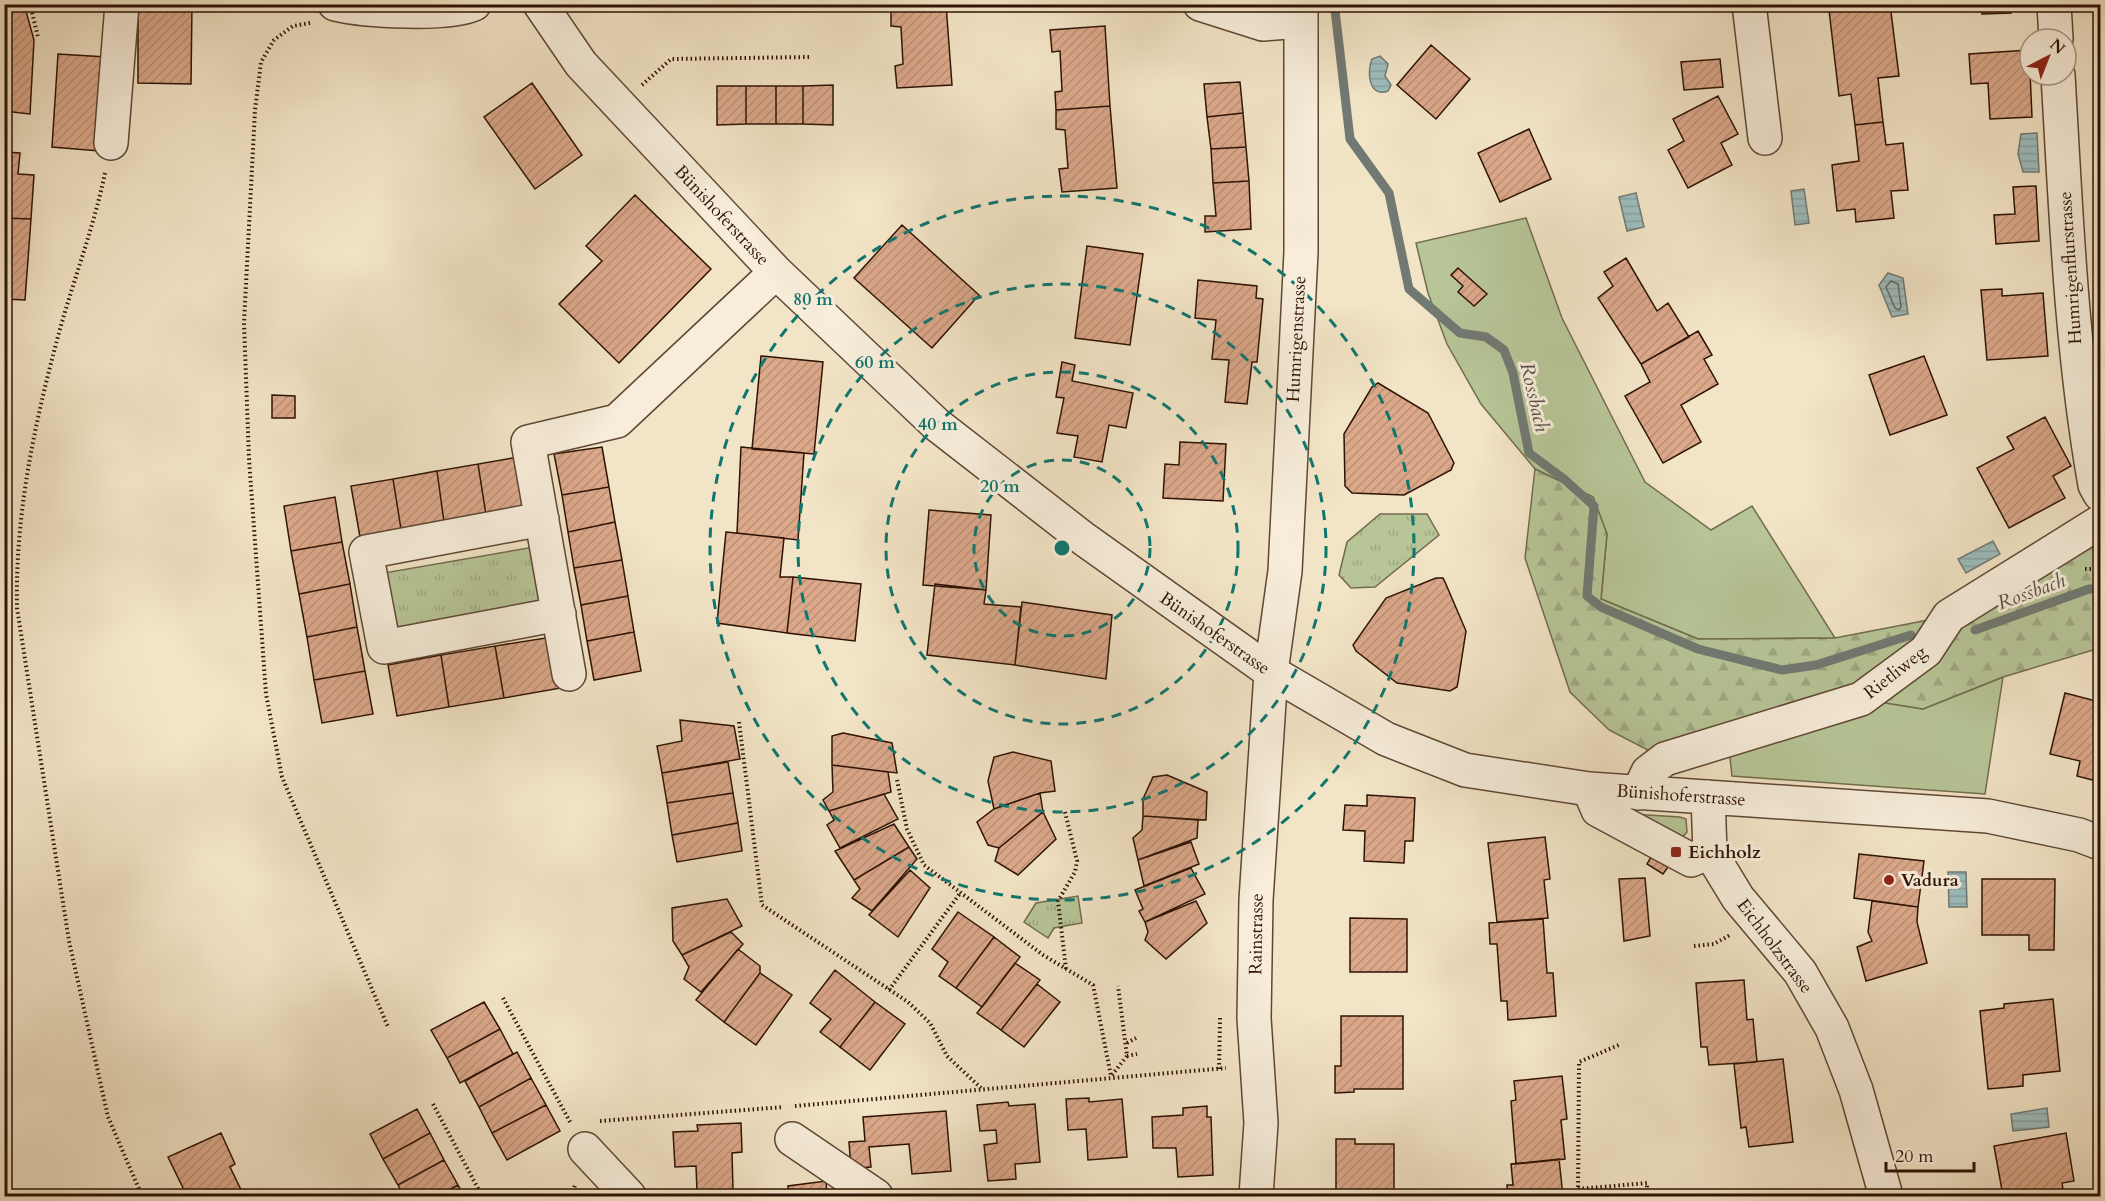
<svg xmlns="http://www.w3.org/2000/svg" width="2105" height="1201" viewBox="0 0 2105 1201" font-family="Cardo,serif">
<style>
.grass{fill:#b7c597;stroke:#726c4e;stroke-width:1.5}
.forest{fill:url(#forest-firs);stroke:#726c4e;stroke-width:1.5}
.park{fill:url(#park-tufts);stroke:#726c4e;stroke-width:1.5}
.water{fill:url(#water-rules);stroke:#717973;stroke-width:1.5}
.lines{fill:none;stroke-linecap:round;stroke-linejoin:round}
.shore{stroke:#666861;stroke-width:1.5}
.stream{stroke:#717973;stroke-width:9}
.building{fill:url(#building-hatch);stroke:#2e1305;stroke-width:1.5}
.minor-casing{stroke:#5f4735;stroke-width:36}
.path{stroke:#2e1305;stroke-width:4;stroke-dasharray:1.5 3;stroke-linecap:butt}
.minor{stroke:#f7edda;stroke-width:33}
.ring{fill:none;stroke:#0f766e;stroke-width:3;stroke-dasharray:10 8}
.poi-dot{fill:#8f2418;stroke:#f7edda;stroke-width:2}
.labels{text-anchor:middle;stroke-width:6;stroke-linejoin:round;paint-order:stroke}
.street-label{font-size:18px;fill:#2e1305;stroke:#f7edda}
.poi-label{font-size:18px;font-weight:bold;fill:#2e1305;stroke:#f7edda;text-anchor:start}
.water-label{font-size:20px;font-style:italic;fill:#554e45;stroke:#f7edda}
.centre{fill:#0f766e;stroke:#f7edda;stroke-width:3}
.ring-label{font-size:18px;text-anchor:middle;font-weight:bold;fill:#0f766e;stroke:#f7edda;stroke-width:6;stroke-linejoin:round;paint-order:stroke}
</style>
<defs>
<pattern id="forest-firs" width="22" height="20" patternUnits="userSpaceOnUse" patternTransform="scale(1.5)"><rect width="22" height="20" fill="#b7c597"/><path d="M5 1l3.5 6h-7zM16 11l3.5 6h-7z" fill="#9ea881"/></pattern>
<pattern id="park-tufts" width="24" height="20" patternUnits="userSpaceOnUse" patternTransform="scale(1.5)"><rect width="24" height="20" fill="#b7c597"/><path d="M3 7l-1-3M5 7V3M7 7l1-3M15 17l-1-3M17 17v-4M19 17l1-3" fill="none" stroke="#9ea881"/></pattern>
<pattern id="water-rules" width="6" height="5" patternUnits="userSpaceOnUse" patternTransform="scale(1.5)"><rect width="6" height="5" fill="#9dbdbd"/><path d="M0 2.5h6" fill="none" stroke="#88a2a1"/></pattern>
<pattern id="building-hatch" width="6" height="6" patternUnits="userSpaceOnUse" patternTransform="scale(1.5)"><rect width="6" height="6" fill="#dba88a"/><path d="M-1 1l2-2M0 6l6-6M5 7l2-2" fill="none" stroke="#bc9076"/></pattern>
</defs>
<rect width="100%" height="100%" fill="#f2e4c6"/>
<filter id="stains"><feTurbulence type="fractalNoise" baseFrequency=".00333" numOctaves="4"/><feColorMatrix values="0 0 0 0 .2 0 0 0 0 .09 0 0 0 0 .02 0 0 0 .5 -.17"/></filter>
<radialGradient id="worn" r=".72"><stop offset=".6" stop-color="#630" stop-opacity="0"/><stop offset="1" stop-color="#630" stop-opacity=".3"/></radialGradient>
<!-- grass -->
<path class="grass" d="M1526,218L1562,318L1645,482L1711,530L1752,506L1835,638L1698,639L1601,599L1607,534L1593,497L1535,469L1481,404L1447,344L1428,293L1416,243Z
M2003,677L1985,794L1732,776L1728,739L1861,699L1923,709Z
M1631,814L1680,817L1686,819L1687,832L1679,841Z"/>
<!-- forest -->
<path class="forest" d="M1535,469L1593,497L1607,534L1601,599L1698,639L1835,638L1949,616L2100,522V648L2003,677L1923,709L1861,699L1665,759L1609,730L1570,692L1525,558Z"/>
<!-- park -->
<path class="park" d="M1380,514H1427L1439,535L1375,587L1351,588L1339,575L1347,542Z
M534,547L544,602L394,629L384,573Z
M1078,896L1082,923L1054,928L1048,938L1024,922L1036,903Z"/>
<!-- water -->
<path class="water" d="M1380,56L1388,64L1385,76L1391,85L1388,91C1368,98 1367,71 1372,59Z
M2037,133L2039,172H2023L2018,154L2021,134Z
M1804,189L1809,223L1795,225L1791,191Z
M1636,193L1644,227L1627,231L1619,197Z
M1888,273L1903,278L1908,314L1892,317L1879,285Z
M1993,541L2000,554L1966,573L1958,559Z
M1948,872H1966L1967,907H1949Z
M2047,1108L2049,1127L2013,1131L2011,1114Z"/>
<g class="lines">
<!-- shore -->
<path class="shore" d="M1891,281L1898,284L1901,307L1899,310L1895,308L1886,287Z"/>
<!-- stream -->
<path class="stream" d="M1335,10L1350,139L1389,193L1409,289L1460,333L1486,337L1504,350L1513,373L1529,453L1564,479L1594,506L1587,596L1601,607L1698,649L1782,670L1816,665L1911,635
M1975,630L2089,589H2100"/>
</g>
<!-- building -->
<path class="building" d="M4,4H24L34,40L30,114L4,111Z
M138,4H192L191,84L138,83Z
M946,4L952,85L897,88L895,66L903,64L901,27L891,26V7Z
M1672,4H1707L1673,11Z
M1875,4H1890L1899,76L1878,78L1883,122L1855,125L1851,94L1839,96L1829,10Z
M1981,4H2010L2011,13L1982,14Z
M1105,26L1110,106L1056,110L1055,92L1062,91L1060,51L1052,52L1050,30Z
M1431,45L1470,79L1436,119L1397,85Z
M2029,50L2032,117L1990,119L1988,83L1971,84L1969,54Z
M58,54L106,57L99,151L52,147Z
M1720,59L1723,87L1684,90L1681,62Z
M1240,82L1243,113L1207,117L1204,84Z
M532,83L582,155L535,189L484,117Z
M833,85V125L803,124V86Z
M717,86H746V124L717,125Z
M746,86H776V124H746Z
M776,86H803V124H776Z
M1718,96L1738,134L1721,143L1732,165L1688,188L1668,150L1684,141L1673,119Z
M1110,106L1117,188L1062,192L1059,169L1068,168L1065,130L1056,129V110Z
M1243,113L1246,147L1211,149L1207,117Z
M1883,122L1886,145L1903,143L1908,190L1891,191L1894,218L1856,222L1855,209L1837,211L1832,165L1859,161L1855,125Z
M1529,129L1551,179L1500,202L1478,153Z
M1246,147L1249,181L1213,183L1211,149Z
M4,152L20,153L18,174L34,175L31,219L4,218Z
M1249,181L1251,229L1205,232V216H1216L1213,183Z
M2036,186L2039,241L1996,244L1994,215L2015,214L2013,187Z
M635,195L711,269L619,363L559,304L602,261L586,246Z
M4,218L31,219L25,300L4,299Z
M902,225L979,295L932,348L854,278Z
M1087,246L1143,254L1130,345L1075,338Z
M1626,258L1657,311L1668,303L1689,337L1641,364L1598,298L1613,286L1604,272Z
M1458,268L1487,294L1474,306L1458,292L1463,286L1451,275Z
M1198,280L1257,286L1256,298L1263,299L1257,362H1252L1247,404L1225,402L1229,360L1212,359L1216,320L1195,318Z
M2002,289V296L2043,293L2048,356L1987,360L1981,290Z
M1698,331L1712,355L1704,359L1718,384L1681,405L1701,442L1663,463L1625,396L1650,382L1641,364Z
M761,356L823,362L814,454L752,449Z
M1924,356L1947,415L1890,435L1869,375Z
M1062,362L1075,365L1072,381L1133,393L1126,428L1109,425L1102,462L1074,457L1078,436L1057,433L1064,398L1056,397Z
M1378,383L1428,413L1454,463L1451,470L1404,495L1352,493L1345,486L1344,434L1372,387Z
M272,395L295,396V418H272Z
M2045,417L2071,466L2053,476L2065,498L2009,528L1977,468L2014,449L2007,437Z
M1180,442L1226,444L1223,501L1163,498L1165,464L1179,465Z
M602,447L609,487L562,495L554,454Z
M741,447L804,453L798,540L737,533Z
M518,457L527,508L486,515L478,464Z
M478,464L486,515L444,522L437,471Z
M437,471L444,522L401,529L393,479Z
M393,479L401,529L360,537L351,486Z
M609,487L615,522L568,532L562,495Z
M335,497L342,542L291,551L284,506Z
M929,510L991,515L986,590L923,585Z
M615,522L622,560L574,568L568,532Z
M726,532L784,538L780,577H793L787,633L717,623Z
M342,542L350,584L299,594L291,551Z
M622,560L628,596L581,605L574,568Z
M793,577L861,584L855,641L787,633Z
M1436,578H1443L1445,582L1466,631L1458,682L1457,687L1450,691L1397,683L1356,651L1353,645L1386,598Z
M350,584L357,627L307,637L299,594Z
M935,584L986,590L984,604L1021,607L1015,665L927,655Z
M628,596L634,632L587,641L581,605Z
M1022,602L1112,615L1106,679L1015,665Z
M357,627L365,671L314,680L307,637Z
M634,632L641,671L594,680L587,641Z
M552,637L561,688L504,698L495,646Z
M495,646L504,698L449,707L441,655Z
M441,655L449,707L397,716L388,665Z
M365,671L373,714L322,723L314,680Z
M2065,693L2100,702V782L2077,776L2080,761L2050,754Z
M680,720L734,726L740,759L662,773L657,746L682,741Z
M843,733L892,743L897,773L832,765V736Z
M1013,752L1051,761L1055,791L1040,793L994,809L988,781L994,757Z
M728,762L733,793L667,803L662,773Z
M832,765L888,772L891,792L829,811L823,800L833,792Z
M1167,775L1207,792L1206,820L1143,816V799L1153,777Z
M733,793L738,823L672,835L667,803Z
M1040,793L1043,812L999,848L988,845L977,822L994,809Z
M884,794L898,819L840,848L827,825L834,820L829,811Z
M1367,795L1415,798L1413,841H1405L1404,863L1364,861L1365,831L1343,830L1345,805L1367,806Z
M1043,812L1056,839L1018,875L995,861L999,848Z
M1143,816L1198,820L1197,838L1138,860L1133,838L1142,830Z
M738,823L742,851L677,862L672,835Z
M894,824L909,847L854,880L835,851Z
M1545,837L1550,879L1544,880L1548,918L1497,922L1488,843Z
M1191,842L1199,864L1144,886L1138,860Z
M909,847L917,859L872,911L852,898L860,889L854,880Z
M1859,854L1924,861L1918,907L1854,898Z
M1651,857L1668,867L1663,874L1647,864Z
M1191,868L1205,894L1145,922L1139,911L1143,909L1135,890Z
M910,870L930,888L898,937L869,915Z
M1645,878L1650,936L1624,941L1619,879Z
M1982,879H2055L2054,950H2029V935H1982Z
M727,899L742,926L682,955L673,941L672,908Z
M1196,901L1207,923L1166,959L1145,940L1148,932L1145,922Z
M1872,901L1918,907L1917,922L1927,963L1866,981L1857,947L1872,941L1868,932Z
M958,912L994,937L956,988L939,976L948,962L932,949Z
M1350,918L1407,919V972H1350Z
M1543,919L1547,973H1553L1556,1016L1508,1020L1507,1001H1501L1497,944H1490L1489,923Z
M731,932L743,944L701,992L684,979L689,967L682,955Z
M994,937L1020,957L982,1007L956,988Z
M738,949L760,966V973L724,1022L696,1000Z
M1015,963L1040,980L1001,1030L977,1013Z
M835,970L875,1002L840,1047L820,1032L831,1019L810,1003Z
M760,973L792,995L756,1045L724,1022Z
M1744,980L1747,1020L1753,1019L1757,1062L1709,1065L1707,1047H1701L1696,983Z
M1037,984L1060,1002L1024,1047L1001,1030Z
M2053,999L2060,1071L2023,1075V1086L1988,1089L1980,1011L2004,1008V1004Z
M484,1002L500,1029L447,1058L431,1030Z
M875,1002L905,1024L870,1070L840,1047Z
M1341,1016H1403V1089H1354V1092L1335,1093V1066H1341Z
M500,1029L513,1054L460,1083L447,1058Z
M517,1052L531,1078L479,1107L465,1081Z
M1783,1059L1793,1142L1749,1147L1746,1127L1741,1128L1734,1064Z
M1562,1076L1567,1119L1561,1120L1565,1159L1516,1164L1511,1101L1516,1100L1514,1081Z
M531,1078L546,1105L492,1133L479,1107Z
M1089,1098V1102L1122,1099L1127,1157L1088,1160L1086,1129L1068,1130L1066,1099Z
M1008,1102L1009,1106L1035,1104L1040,1162L1015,1164L1016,1179L988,1181L984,1145L997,1143L996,1130L980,1131L977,1105Z
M546,1105L560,1131L507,1160L492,1133Z
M1207,1106V1117H1211L1213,1175L1178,1177L1176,1148H1153L1152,1117L1183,1115V1108Z
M417,1109L430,1133L383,1159L370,1134Z
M946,1111L951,1171L912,1174L909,1144L869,1147L871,1167L851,1169L849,1142L865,1141L863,1117Z
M741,1123L742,1152L732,1153L733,1190L697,1192L696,1166L675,1167L673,1132L698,1131L697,1125Z
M221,1133L235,1164L230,1167L244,1196H187L168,1157Z
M430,1133L444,1160L398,1185L383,1159Z
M2066,1133L2074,1181L2062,1183L2063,1189L2003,1196L1994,1146Z
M1336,1139H1355V1144H1394V1196L1336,1195Z
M1559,1159L1563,1196H1508L1507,1185H1513L1511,1164Z
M444,1160L458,1185L438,1196H404L398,1185Z
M826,1181L827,1196H789L788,1186Z
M458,1185L464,1196H438Z
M2063,1189L2065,1196H2015Z"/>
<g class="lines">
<!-- minor casing -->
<g class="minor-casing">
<path id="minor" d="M335,4C364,11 448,16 474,4
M540,4L581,64L776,272L936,424L1084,539L1271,672L1386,739L1465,770L1589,789L1988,816L2079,835L2100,843
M1200,4L1263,24L1300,21
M1749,4L1765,138
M2054,4L2056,39
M2058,75C2066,212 2071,349 2095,485L2100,494
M111,143L122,4
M542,519L366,552L384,647L559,614
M569,674L528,442L617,421L776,272
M1589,789L1598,810L1691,860L1710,852
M1638,793L1648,772L1665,759L1861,699L1926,651L1949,616L2100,522
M1708,797L1710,852L1738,898L1800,972L1832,1028L1856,1090L1886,1196
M792,1139L876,1196
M585,1149L629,1196
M1256,1196L1261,1123L1254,1018L1256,900L1271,672L1285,571L1301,252V4"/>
</g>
<!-- path -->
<path class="path" d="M30,4L38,37
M310,23L293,26L274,40L261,62L255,110L244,323L249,459L266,694L282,777L388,1027
M642,85L671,59L810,57
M105,173C93,231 71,286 56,344C33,430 15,519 17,608L69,941L108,1117L142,1196
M2085,569H2100
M739,722L762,905L908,1002L930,1023L947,1056L981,1088
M897,780L907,829L924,865L1043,955L1093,985L1111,1076L1127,1056L1118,986
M1065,812L1077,861L1075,872L1058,901L1066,969
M1694,946L1714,944L1730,935
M889,990L961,892
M503,998L570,1122
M1127,1043L1136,1038
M1127,1056L1137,1054
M1219,1069L1220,1018
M433,1104L482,1196
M795,1106L1226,1068
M600,1121L784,1107
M1578,1189L1647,1183V1196
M1636,1189L1637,1196
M572,1196L575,1185
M1578,1196L1579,1062L1619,1045"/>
<!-- minor -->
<use href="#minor" class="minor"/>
</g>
<!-- distance rings -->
<g class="ring">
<circle cx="1062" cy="548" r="88"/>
<circle cx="1062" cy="548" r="176"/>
<circle cx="1062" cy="548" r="264"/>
<circle cx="1062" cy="548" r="352"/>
</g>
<!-- markers -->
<g class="poi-dot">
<rect x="1670" y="846" width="12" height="12" rx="3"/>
<circle cx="1889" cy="880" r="6"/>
</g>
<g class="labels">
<!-- street labels -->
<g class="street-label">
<text transform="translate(722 215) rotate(47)" y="6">Bünishoferstrasse</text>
<text transform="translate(2070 268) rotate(-94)" y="6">Humrigenflurstrasse</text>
<text transform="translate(1296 339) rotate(-87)" y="6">Humrigenstrasse</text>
<text transform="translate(1215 633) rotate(35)" y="6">Bünishoferstrasse</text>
<text transform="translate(1895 672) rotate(-38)" y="6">Rietliweg</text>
<text transform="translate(1681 795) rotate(4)" y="6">Bünishoferstrasse</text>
<text transform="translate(1256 934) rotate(-89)" y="6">Rainstrasse</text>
<text transform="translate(1775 946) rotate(53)" y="6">Eichholzstrasse</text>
</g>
<!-- poi labels -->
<g class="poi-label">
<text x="1688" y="858">Eichholz</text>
<text x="1901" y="886">Vadura</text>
</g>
<!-- water labels -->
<g class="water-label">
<text transform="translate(1535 397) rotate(77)" y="7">Rossbach</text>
<text transform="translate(2031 591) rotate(-20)" y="7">Rossbach</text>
</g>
</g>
<circle cx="1062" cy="548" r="9" class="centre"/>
<g class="ring-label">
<text x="813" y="305">80 m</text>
<text x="875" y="368">60 m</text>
<text x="938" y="430">40 m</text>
<text x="1000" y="492">20 m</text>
</g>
<!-- margin -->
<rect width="2105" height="1201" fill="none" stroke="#f2e4c6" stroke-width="24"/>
<rect x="6" y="6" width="2093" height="1189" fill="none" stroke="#2e1305" stroke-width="3"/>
<rect x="12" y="12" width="2081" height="1177" fill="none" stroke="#2e1305" stroke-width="1.5"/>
<!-- north arrow -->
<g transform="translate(2048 57) rotate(42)"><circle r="28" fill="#f7edda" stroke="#a79685" stroke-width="1.5"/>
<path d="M0-4.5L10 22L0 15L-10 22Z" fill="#8f2418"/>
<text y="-9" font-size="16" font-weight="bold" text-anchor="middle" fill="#2e1305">N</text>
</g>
<!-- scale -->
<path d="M1886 1162v9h88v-9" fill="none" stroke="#2e1305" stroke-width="3"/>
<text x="1895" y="1162" font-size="18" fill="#2e1305" stroke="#f7edda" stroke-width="4.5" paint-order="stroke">20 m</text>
<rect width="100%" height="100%" filter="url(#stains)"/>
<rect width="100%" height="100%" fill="url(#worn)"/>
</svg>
